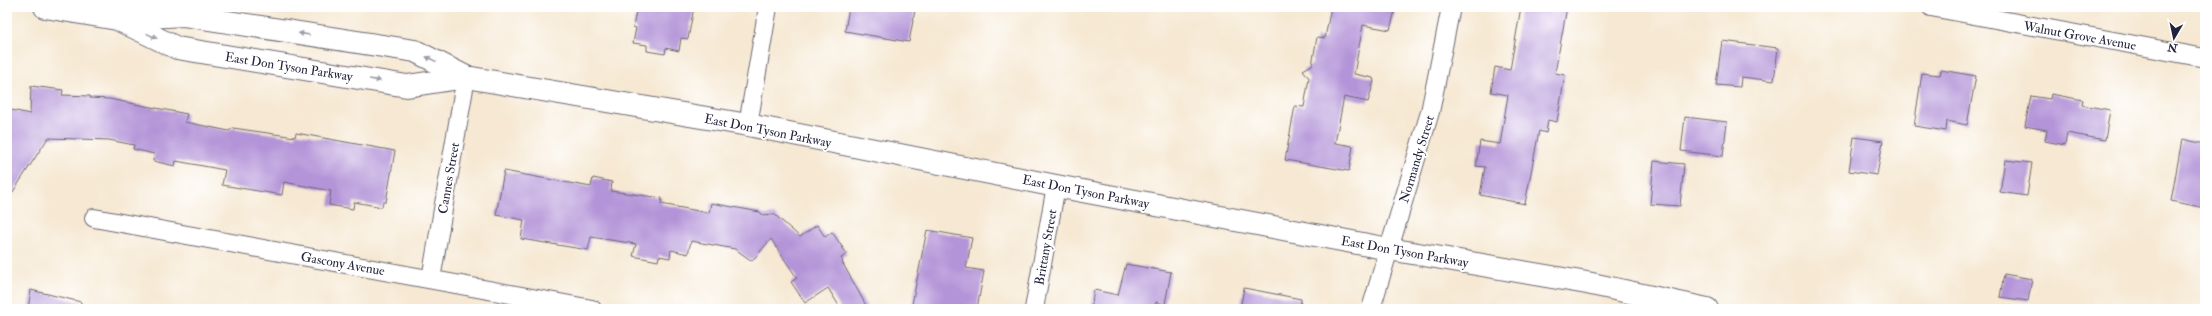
<svg xmlns="http://www.w3.org/2000/svg" width="2212" height="316" viewBox="0 0 2212 316" font-family="'IM FELL Double Pica',serif">
<style>
.building{fill:#b494d8}
.lines{fill:none;stroke-linecap:round;stroke-linejoin:round}
.street-casing{stroke:#6c6770;stroke-width:20}
.secondary-casing{stroke:#6c6770;stroke-width:24}
.street{stroke:#fff;stroke-width:18}
.secondary{stroke:#fff;stroke-width:22}
.oneway{fill:#9c9ca7}
.labels{text-anchor:middle;stroke-width:4;stroke-linejoin:round;paint-order:stroke}
.street-label{font-size:13px;fill:#22223b;stroke:#fff}
</style>
<rect width="100%" height="100%" fill="#fff"/>
<filter id="ink" filterUnits="userSpaceOnUse"><feTurbulence type="fractalNoise" baseFrequency=".025" numOctaves="2"/><feDisplacementMap in="SourceGraphic" scale="8" xChannelSelector="R" yChannelSelector="G"/><feConvolveMatrix kernelMatrix="1 2 1 2 8 2 1 2 1" color-interpolation-filters="sRGB"/></filter>
<filter id="wash" filterUnits="userSpaceOnUse"><feTurbulence type="fractalNoise" baseFrequency=".012" numOctaves="4" result="noise"/><feDisplacementMap in="SourceGraphic" scale="16" xChannelSelector="R" yChannelSelector="G"/><feGaussianBlur stdDeviation="0.9" result="paint"/><feColorMatrix in="noise" values="0 0 0 0 0 0 0 0 0 0 0 0 0 0 0 0 0 1.4 0 .05"/><feComposite in="paint" operator="in"/></filter>
<g filter="url(#wash)">
<rect width="100%" height="100%" fill="#f6e8d2"/>
<g id="blocks">
<!-- building -->
<path class="building" d="M637,7H694L688,39L681,38L679,51L666,48L665,54L647,51V45L633,43L636,28L633,27Z
M849,7H897L915,10L909,42L845,31Z
M1331,7H1396L1390,30L1363,25L1354,74L1373,78L1374,81L1368,102L1344,97L1335,143L1353,146L1349,171L1285,160L1295,106L1304,107L1309,78L1303,70L1312,65L1317,37L1325,38Z
M1521,7H1567L1555,73L1565,75L1557,122L1548,120L1546,133L1539,131L1525,204L1480,195L1485,167L1476,166L1480,141L1500,144L1508,95L1491,92L1495,67L1510,70Z
M1722,41L1778,48L1774,81L1741,77L1740,87L1716,85Z
M1941,70L1976,76L1967,125L1947,121L1946,131L1914,126L1922,73L1940,75Z
M31,86L63,90L62,95L90,96V98L109,99L187,114L185,122L229,131L233,128L295,137L296,133L395,151L386,202H383L382,207L354,202L353,209L329,205L331,191L284,182L282,195L222,185L225,170L176,161L175,166L153,161L154,154L133,149L134,145L109,140L48,138L7,201V109L30,114Z
M2051,94L2083,100L2082,105L2110,110L2105,140L2067,133L2065,145L2045,141L2047,130L2025,126L2031,96L2050,99Z
M1685,117L1727,122L1723,156L1681,151Z
M1854,137L1883,141L1877,175L1849,171Z
M2182,139L2205,144V208L2171,201Z
M2005,160L2032,163L2027,196L2000,192Z
M1654,161L1684,164L1680,206L1650,204Z
M504,171L591,187L593,178L612,182L611,191L662,198L661,204L709,213L711,203L760,212L763,215L774,214L800,237L817,225L825,237L832,232L847,254L841,258L843,261L842,262L868,309H841L828,288L805,303L791,282L797,278L771,239L752,261L735,249L691,241L688,254L671,250L670,258L659,256L658,261L633,256L636,244L591,237L588,250L521,239L524,220L496,215Z
M927,230L972,238L966,268L984,271L977,309H911Z
M1126,264L1171,272L1165,304L1156,302L1154,309H1091L1094,290L1118,295Z
M2004,274L2032,279L2028,301L2000,297Z
M1244,288L1301,299L1300,309H1240Z
M31,290L81,302L80,309H28Z"/>
</g>
</g>
<g filter="url(#ink)">
<use href="#blocks" fill-opacity="0" stroke="#6c6770" stroke-width="1"/>
<g class="lines">
<!-- street casing -->
<g class="street-casing">
<path id="street" d="M1931,7L2205,58
M748,125L768,7
M94,218L592,309
M431,279L466,77
M1034,309L1056,186
M1371,309L1430,112L1451,7"/>
</g>
<!-- secondary casing -->
<g class="secondary-casing">
<path id="secondary" d="M45,7L117,19L183,15L415,51L466,77L748,125L1056,186L1389,249L1587,283L1707,309
M119,20L177,48L407,86L466,77"/>
</g>
<!-- street -->
<use href="#street" class="street"/>
<!-- secondary -->
<use href="#secondary" class="secondary"/>
</g>
<!-- one-way arrows -->
<defs><path id="oneway-solid" d="M-6-.8H1V-3.2L6.5 0L1 3.2V.8H-6Z"/></defs>
<g class="oneway">
<use href="#oneway-solid" transform="translate(304 34) rotate(-171)"/>
<use href="#oneway-solid" transform="translate(152 36) rotate(26)"/>
<use href="#oneway-solid" transform="translate(431 59) rotate(-154)"/>
<use href="#oneway-solid" transform="translate(375 80) rotate(9)"/>
</g>
</g>
<g class="labels">
<!-- street labels -->
<g class="street-label">
<text transform="translate(2080 35) rotate(10)" y="5">Walnut Grove Avenue</text>
<text transform="translate(289 66) rotate(9)" y="5">East Don Tyson Parkway</text>
<text transform="translate(768 130) rotate(11)" y="5">East Don Tyson Parkway</text>
<text transform="translate(1416 159) rotate(-73)" y="5">Normandy Street</text>
<text transform="translate(448 178) rotate(-80)" y="5">Cannes Street</text>
<text transform="translate(1086 191) rotate(11)" y="5">East Don Tyson Parkway</text>
<text transform="translate(1045 247) rotate(-80)" y="5">Brittany Street</text>
<text transform="translate(1405 251) rotate(10)" y="5">East Don Tyson Parkway</text>
<text transform="translate(343 263) rotate(10)" y="5">Gascony Avenue</text>
</g>
</g>
<!-- margin -->
<rect width="2212" height="316" fill="none" stroke="#fff" stroke-width="24"/>
<!-- north arrow -->
<g transform="translate(2174 38) rotate(189)" stroke="#ffffff" stroke-width="3" paint-order="stroke">
<path d="M0-3L7 15L0 10L-7 15Z" fill="#22223b"/>
<text y="-6" font-size="11" font-weight="bold" text-anchor="middle" fill="#22223b">N</text>
</g>
</svg>
